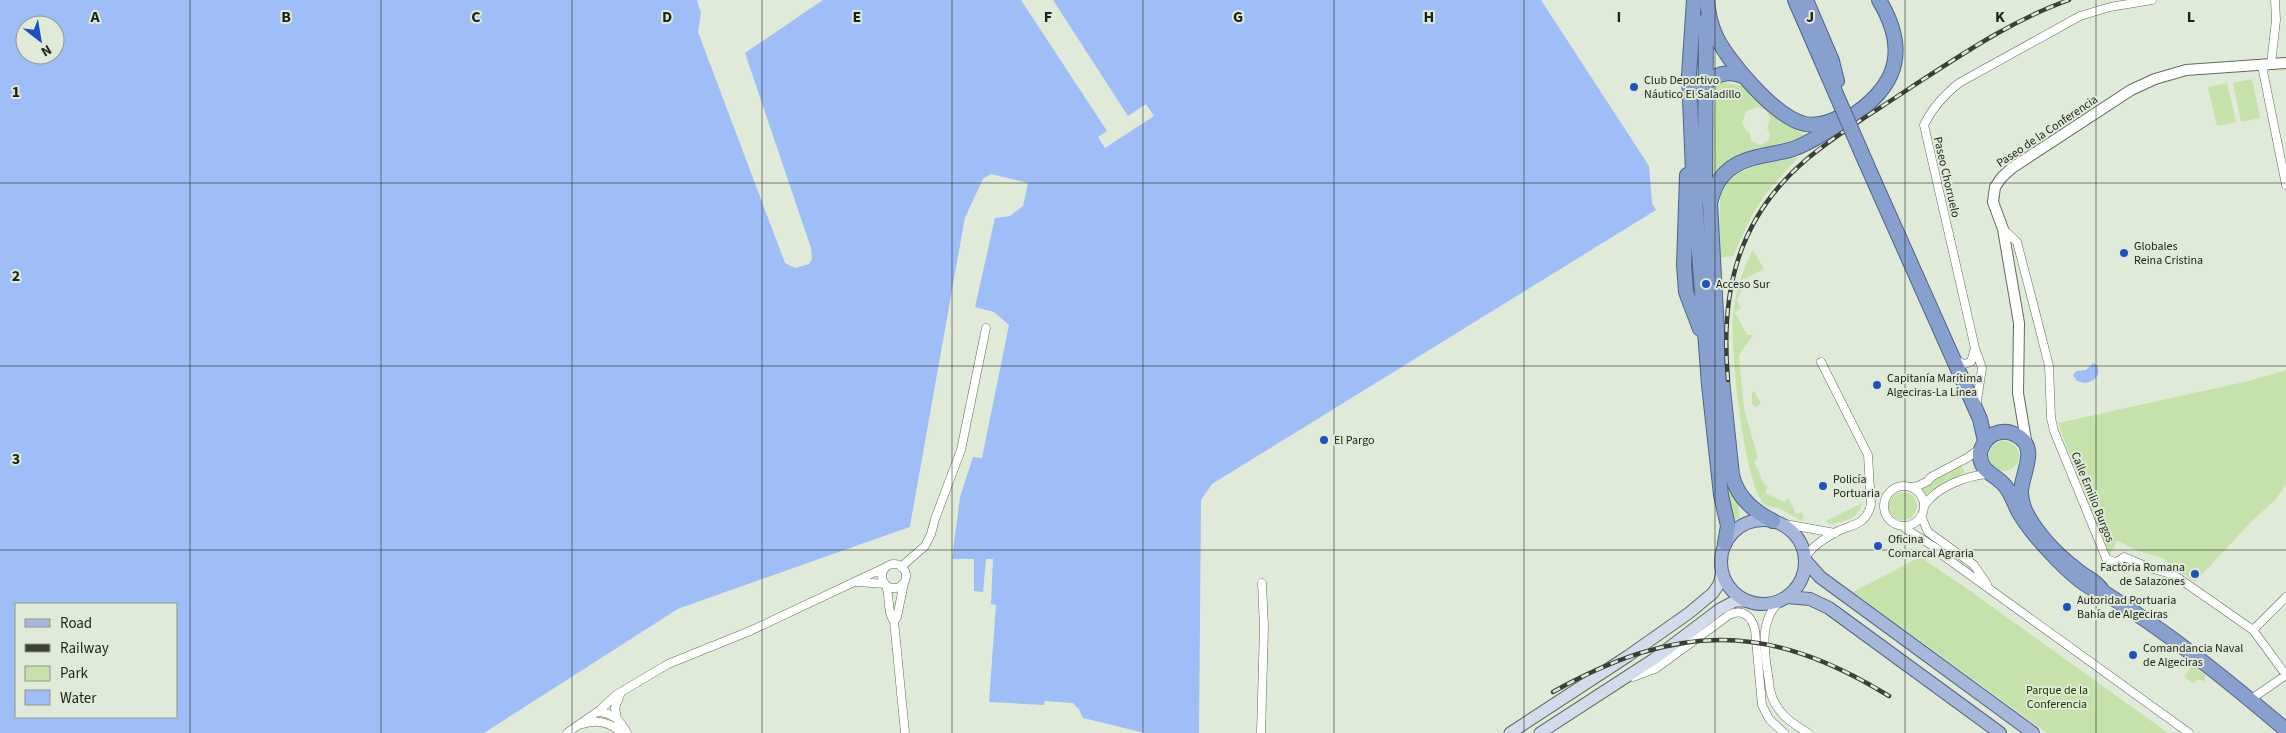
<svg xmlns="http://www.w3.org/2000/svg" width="2286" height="733" viewBox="0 0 2286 733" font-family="'Source Sans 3',sans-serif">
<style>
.green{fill:#c4e2aa;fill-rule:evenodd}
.water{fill:#9fbdf6;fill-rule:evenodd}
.pier{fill:#e0ead8}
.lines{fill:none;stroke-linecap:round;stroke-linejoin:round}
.minor-casing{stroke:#636c5c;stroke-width:9}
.tertiary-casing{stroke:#636c5c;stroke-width:12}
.secondary-casing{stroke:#636c5c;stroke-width:13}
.primary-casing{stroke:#506588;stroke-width:14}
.trunk-casing{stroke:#506588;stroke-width:16}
.minor{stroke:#fff;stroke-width:8}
.tertiary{stroke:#fff;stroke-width:10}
.secondary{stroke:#d3dced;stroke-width:11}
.primary{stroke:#a6b8da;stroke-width:12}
.trunk{stroke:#88a0ce;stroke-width:14}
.rail-casing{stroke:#3b4037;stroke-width:4.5}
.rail{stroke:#e0ead8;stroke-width:2.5;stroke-dasharray:8;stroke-linecap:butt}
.trunk-bridge-casing{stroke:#506588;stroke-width:16;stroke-linecap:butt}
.trunk-bridge{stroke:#88a0ce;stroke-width:14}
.grid{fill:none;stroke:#1e221b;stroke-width:1;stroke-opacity:0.55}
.poi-dot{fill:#1e51be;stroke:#e0ead8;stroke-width:2}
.labels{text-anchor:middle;stroke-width:4;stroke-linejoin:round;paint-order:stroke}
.poi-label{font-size:12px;fill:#1e221b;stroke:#e0ead8;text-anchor:start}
.street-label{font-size:12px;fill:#1e221b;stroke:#e0ead8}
.park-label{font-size:12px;fill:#213901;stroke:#e0ead8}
.grid-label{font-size:16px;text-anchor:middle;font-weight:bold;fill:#1e221b;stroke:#e0ead8;stroke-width:4;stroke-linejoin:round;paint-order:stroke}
</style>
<rect width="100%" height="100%" fill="#e0ead8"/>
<!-- green -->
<path class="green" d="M2252,79L2260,118L2241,122L2233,83Z
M1722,82L1742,86L1780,122L1805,135C1773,150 1735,146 1712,177L1709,173L1716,85ZM1758,107L1766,110L1770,118L1767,129L1770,133L1769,140L1760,145L1751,141L1750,133L1746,130L1742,123L1746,111Z
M2227,83L2236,122L2217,126L2208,87Z
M1798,157L1764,196L1752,215L1733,256L1719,258L1720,196L1730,180L1739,173L1756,166Z
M1753,250L1764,269L1740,281L1742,289L1737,301L1741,308L1735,312L1747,335H1753L1739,355L1740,367L1744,409L1758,458L1754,462L1764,484L1768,487L1765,493L1785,502L1788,497L1796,514L1802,512L1804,518L1801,521C1794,517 1786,511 1778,508C1773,507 1768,508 1764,504C1744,484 1730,348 1733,318C1735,292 1741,273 1753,250Z
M2286,370V484L2277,498L2250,523L2195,582L2162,558L2135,550L2117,540L2110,555L2099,531L2058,423L2249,381Z
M1754,391L1761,403L1757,407L1752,404V392Z
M1989 456a15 15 0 1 1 30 0a15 15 0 1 1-30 0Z
M1962,466L1965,472L1925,495L1920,488Z
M1729,486L1738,502L1740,518L1734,521L1726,488Z
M1889 506a14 14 0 1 1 28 0a14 14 0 1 1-28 0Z
M1862,503C1859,519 1844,522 1829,524L1826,521Z
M1920,557L1969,590L2168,733H2047L1853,592Z
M2193,665L2205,675L2204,682L2199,679L2193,683L2184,677Z"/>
<!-- water -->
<path class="water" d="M0,0H697L701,13L698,32L785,263L795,268L809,264L812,259L811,248L745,53L823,0H1021L1107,131L1098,137L1105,148L1154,116L1146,104L1128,116L1053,0H1541L1649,166L1652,203L1656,210L1212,484L1201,500L1199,733H1145L1083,718L1079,709L1073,703L1045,701L1044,705L989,702L996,605L991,604L993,559H986L983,592L974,591V559H952L960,497L973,457L982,458L1009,325L994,312L975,307L995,218L1010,216L1023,206L1028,183L991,174L983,179L965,218L910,527L678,609L484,733H0ZM25,25H55V55H25ZM16,604H176V717H16Z
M2093,363L2097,365C2102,375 2094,382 2084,383L2077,381L2073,375L2076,371L2086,370Z"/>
<!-- pier -->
<path class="pier" d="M991,174V177L985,181L967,219L912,529L679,611L489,733H484L678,609L910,527L965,218L983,179Z"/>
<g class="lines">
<!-- minor casing -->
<g class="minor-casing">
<path id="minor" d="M2271,64L2276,20L2275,0
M2264,65L2263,71L2286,185
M2003,229L2017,242L2034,307L2049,366L2051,418L2054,431L2106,558C2114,563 2117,563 2124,557L2150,568L2174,575L2253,630L2286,675L2250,700
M1960,362L1964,364L1971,362L1975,348
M1977,401L1982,368L1975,348L1924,125C1932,108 1944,95 1959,83L2080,16L2110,7L2152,0
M1884 506a20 20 0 1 1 40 0a20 20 0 1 1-40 0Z
M1911,487L1918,486L1928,481L1931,477L1967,458L1981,448
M1924,506C1936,487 1966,476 1987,474
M1921,516L1928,532L1974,565L1987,584
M1779,523L1835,533
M1903,527L1939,550L1941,554L2189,733
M1805,558C1812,546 1824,539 1836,532C1852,524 1866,526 1871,504L1868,455L1821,362
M882 576a12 12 0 1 1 24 0a12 12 0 1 1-24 0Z
M901,567L925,546L931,534L935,519L961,450L986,328
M858,582L885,584
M886,585C890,596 887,613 894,621L905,733
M1780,601C1755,624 1767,660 1770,690C1775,712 1790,722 1808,733
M894,621L897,617L904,583
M2253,630L2286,597
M1633,677L1655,669L1729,615C1742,608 1752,616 1755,630L1762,705L1769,719L1784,733
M598,712C613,713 620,720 627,733
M617,719L615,708L620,695
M583,724C598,719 610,722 621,733
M567,733L600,710L616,695L668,664L750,631L886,567
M1261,733L1264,627L1262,583"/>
</g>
<!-- tertiary casing -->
<g class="tertiary-casing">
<path id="tertiary" d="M2027,446L2018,393L2019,323L2003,229L1993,202L1995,187L2002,177L2012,168L2131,90L2155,79L2186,70L2286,63"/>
</g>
<!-- secondary casing -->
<g class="secondary-casing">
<path id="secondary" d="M1510,733L1628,656L1689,613L1713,593L1719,584L1722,572
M1540,733L1654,659L1720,609L1735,601H1747"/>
</g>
<!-- primary casing -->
<g class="primary-casing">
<path id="primary" d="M1721 562a42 42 0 1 1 84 0a42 42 0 1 1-84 0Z
M1805,560L1820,577L2033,733
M1787,597L1810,599L1829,608L2000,733"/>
</g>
<!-- trunk casing -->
<g class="trunk-casing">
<path id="trunk" d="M1694,0L1689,75L1693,172L1709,385L1721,495L1728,526L1725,543
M1707,0C1708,11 1710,23 1715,34C1726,60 1776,118 1805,124C1816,126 1828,123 1838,118
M1795,0L1836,94
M1806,0L1832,61L1837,81
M1706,20L1705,176L1706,194L1710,202
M1703,89C1711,73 1731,69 1746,78
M1866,163L1980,419L1985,441
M1687,175L1684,265L1686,292L1700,329
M1773,521C1753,511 1737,497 1732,475L1717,332L1710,203C1714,187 1720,175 1734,166C1752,155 1773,155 1793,149C1808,144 1822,134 1836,126C1891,95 1914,58 1879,0
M2103,592C2098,582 2085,577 2077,570C2059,556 2039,536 2028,516C2024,510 2022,502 2021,494C2020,475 2041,448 2016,435C2009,431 2001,431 1994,434C1986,438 1983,444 1980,452C1979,473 1995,473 2006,487C2012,495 2015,506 2020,514C2032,534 2080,590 2103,592C2168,632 2227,680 2286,730"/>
</g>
<!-- minor -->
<use href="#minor" class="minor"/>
<!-- tertiary -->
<use href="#tertiary" class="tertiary"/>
<!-- secondary -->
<use href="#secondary" class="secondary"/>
<!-- primary -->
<use href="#primary" class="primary"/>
<!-- trunk -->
<use href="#trunk" class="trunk"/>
<!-- rail casing -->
<g class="rail-casing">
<path id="rail" d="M1728,380C1720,293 1737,218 1807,159C1839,132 1876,111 1910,88C1961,55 2012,20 2069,0
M1553,692C1677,623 1767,621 1889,696"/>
</g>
<!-- rail -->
<use href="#rail" class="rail"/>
<!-- trunk-bridge casing -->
<g class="trunk-bridge-casing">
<path id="trunk-bridge" d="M1836,94L1866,163"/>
</g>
<!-- trunk-bridge -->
<use href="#trunk-bridge" class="trunk-bridge"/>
</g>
<!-- grid -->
<path class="grid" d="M190,0V733M381,0V733M572,0V733M762,0V733M952,0V733M1143,0V733M1334,0V733M1524,0V733M1715,0V733M1905,0V733M2096,0V733M0,183H2286M0,366H2286M0,550H2286"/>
<!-- markers -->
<g class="poi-dot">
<circle cx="1634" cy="87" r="5"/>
<circle cx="2124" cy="253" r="5"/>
<circle cx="1706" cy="284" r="5"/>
<circle cx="1877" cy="385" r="5"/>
<circle cx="1324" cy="440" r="5"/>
<circle cx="1823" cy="486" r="5"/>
<circle cx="1878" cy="546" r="5"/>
<circle cx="2195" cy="574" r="5"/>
<circle cx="2067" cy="607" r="5"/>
<circle cx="2133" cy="655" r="5"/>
</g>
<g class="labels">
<!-- poi labels -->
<g class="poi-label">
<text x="1644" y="84">Club Deportivo<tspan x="1644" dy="14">Náutico El Saladillo</tspan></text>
<text x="2134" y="250">Globales<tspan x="2134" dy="14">Reina Cristina</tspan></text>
<text x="1716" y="288">Acceso Sur</text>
<text x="1887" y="382">Capitanía Marítima<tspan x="1887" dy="14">Algeciras-La Línea</tspan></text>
<text x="1334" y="444">El Pargo</text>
<text x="1833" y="483">Policía<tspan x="1833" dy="14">Portuaria</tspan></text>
<text x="1888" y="543">Oficina<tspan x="1888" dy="14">Comarcal Agraria</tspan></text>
<text x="2185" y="571" text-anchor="end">Factoria Romana<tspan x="2185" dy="14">de Salazones</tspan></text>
<text x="2077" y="604">Autoridad Portuaria<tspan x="2077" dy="14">Bahía de Algeciras</tspan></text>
<text x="2143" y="652">Comandancia Naval<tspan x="2143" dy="14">de Algeciras</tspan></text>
</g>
<!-- street labels -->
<g class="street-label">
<text transform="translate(2047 131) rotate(-34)" y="4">Paseo de la Conferencia</text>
<text transform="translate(1947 177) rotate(77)" y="4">Paseo Chorruelo</text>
<text transform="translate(2093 497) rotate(68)" y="4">Calle Emilio Burgos</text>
</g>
<!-- park labels -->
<g class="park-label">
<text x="2057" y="694">Parque de la<tspan x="2057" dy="14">Conferencia</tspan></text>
</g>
</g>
<g class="grid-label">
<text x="95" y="22">A</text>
<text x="286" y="22">B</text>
<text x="476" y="22">C</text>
<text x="667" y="22">D</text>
<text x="857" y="22">E</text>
<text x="1048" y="22">F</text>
<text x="1238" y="22">G</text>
<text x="1429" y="22">H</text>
<text x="1619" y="22">I</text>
<text x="1810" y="22">J</text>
<text x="2000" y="22">K</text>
<text x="2191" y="22">L</text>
<text x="16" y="97">1</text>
<text x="16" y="281">2</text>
<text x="16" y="464">3</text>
</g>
<!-- legend -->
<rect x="15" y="603" width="162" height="115" fill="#e0ead8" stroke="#929a8c"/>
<rect x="25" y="619" width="25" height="8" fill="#a6b8da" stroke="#929a8c"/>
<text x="60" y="628" font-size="15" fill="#1e221b">Road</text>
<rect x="25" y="644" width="25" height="8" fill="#3b4037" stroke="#929a8c"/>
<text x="60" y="653" font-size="15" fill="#1e221b">Railway</text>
<rect x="25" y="666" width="25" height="15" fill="#c4e2aa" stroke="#929a8c"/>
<text x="60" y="678" font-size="15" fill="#1e221b">Park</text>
<rect x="25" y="690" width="25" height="15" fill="#9fbdf6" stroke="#929a8c"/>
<text x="60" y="703" font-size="15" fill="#1e221b">Water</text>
<!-- north arrow -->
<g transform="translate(40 40) rotate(149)"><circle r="24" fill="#e0ead8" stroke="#929a8c"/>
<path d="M0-4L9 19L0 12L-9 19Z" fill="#1e51be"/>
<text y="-8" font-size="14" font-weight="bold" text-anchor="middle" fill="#1e221b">N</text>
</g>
</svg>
